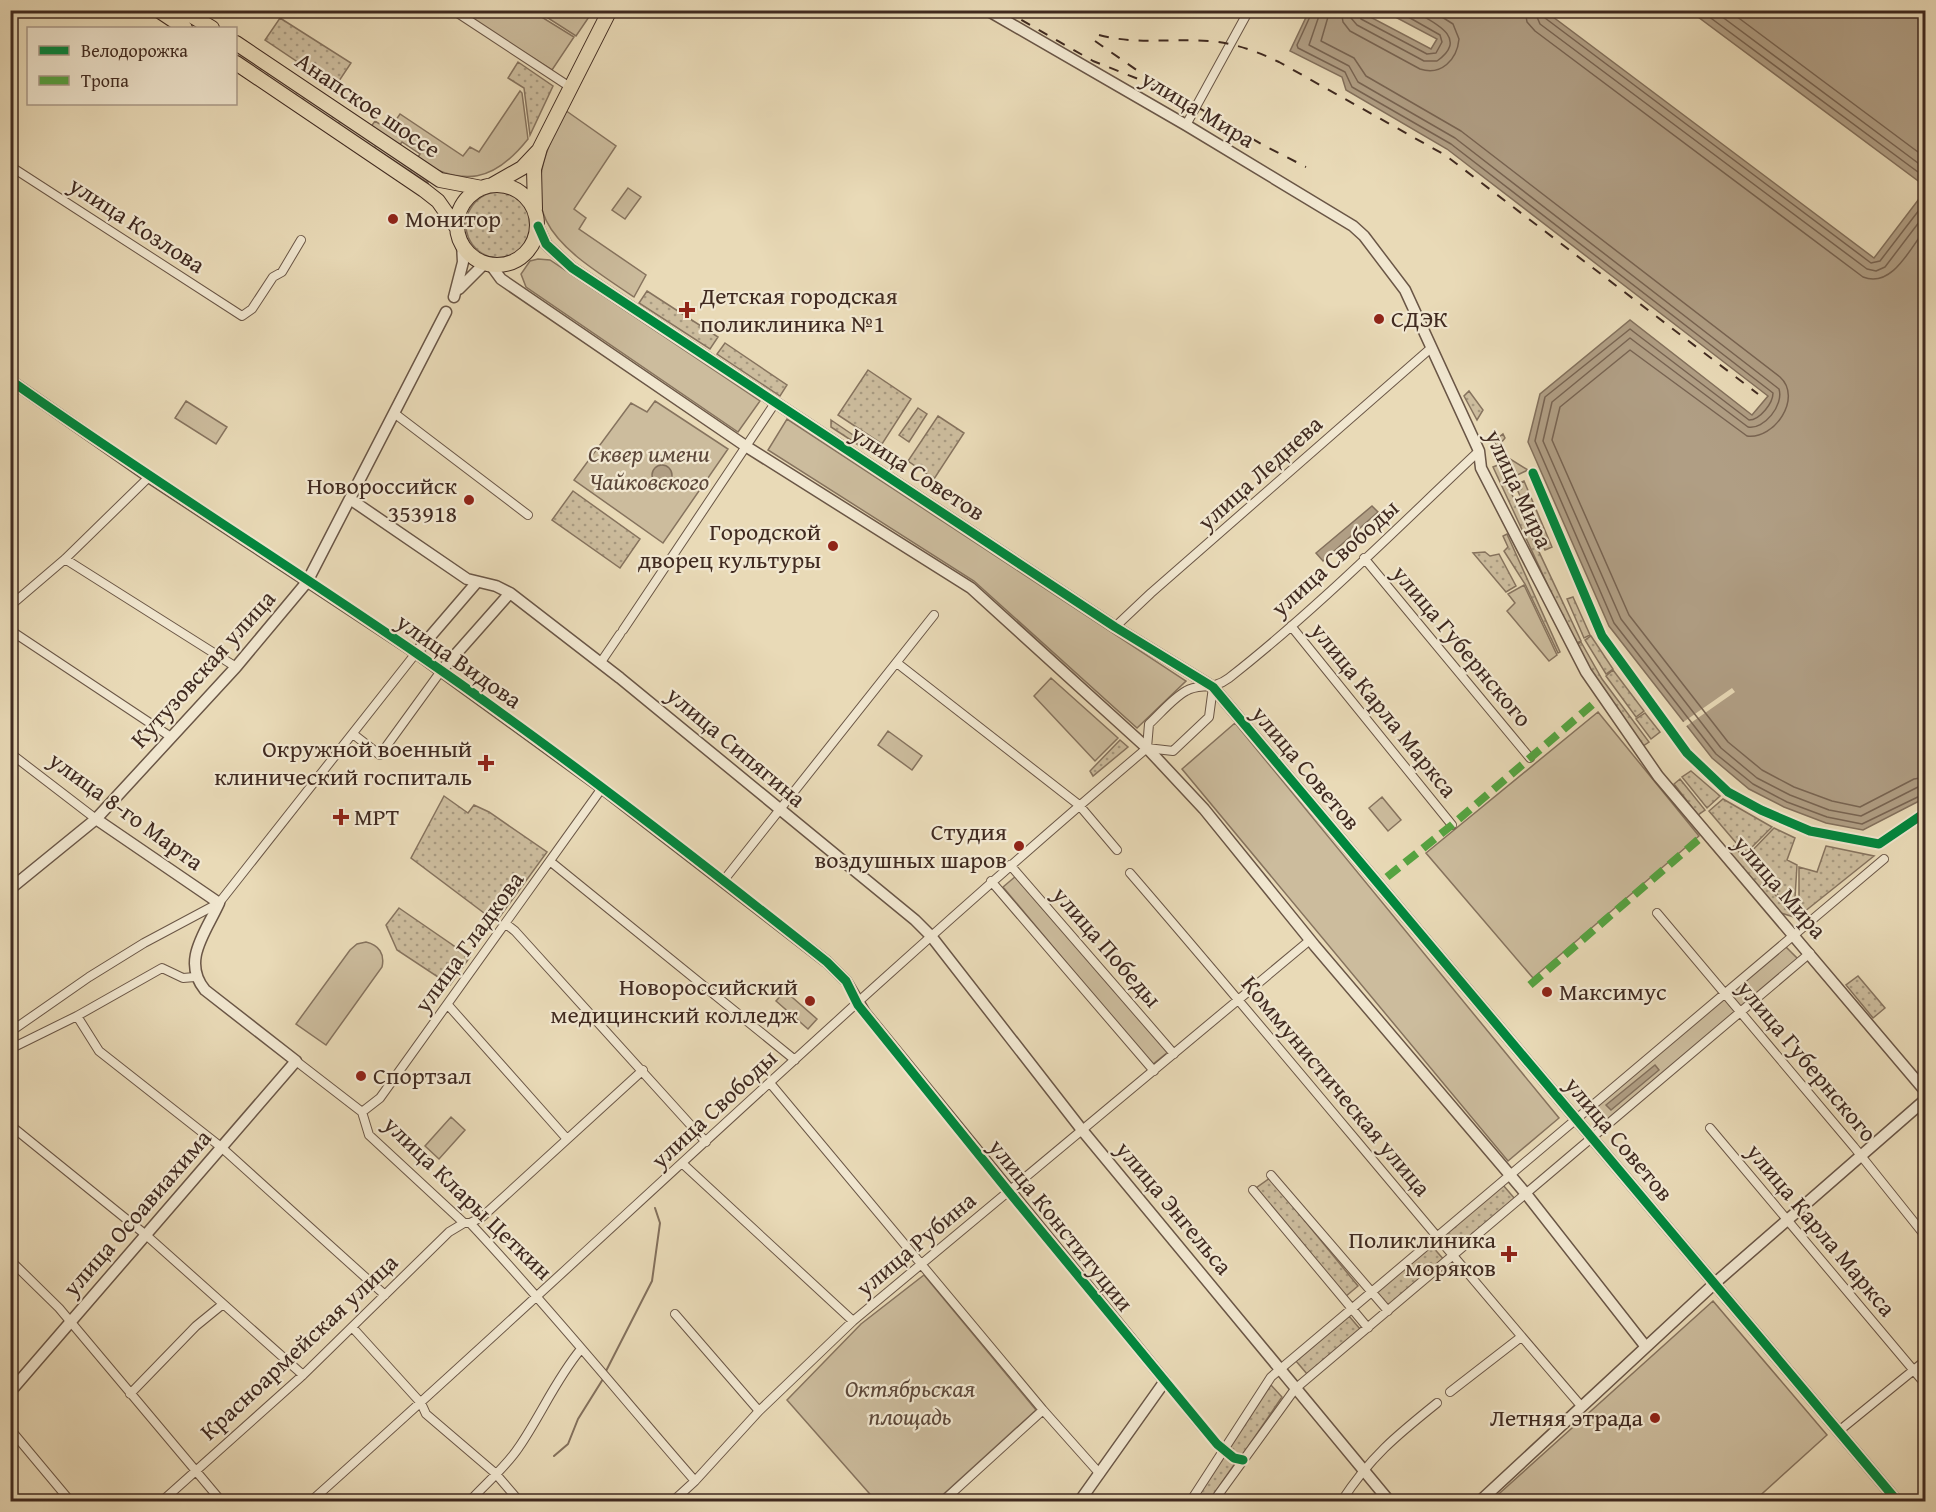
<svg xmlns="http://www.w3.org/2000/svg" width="1936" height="1512" viewBox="0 0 1936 1512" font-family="'Gentium Book Plus',serif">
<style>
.grass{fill:url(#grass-dots);stroke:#86735e;stroke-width:1.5}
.park{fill:#ccbc9d;stroke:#86735e;stroke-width:1.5}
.water{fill:#b09e84;stroke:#83705c;stroke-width:1.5}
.pier{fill:#e9dab7}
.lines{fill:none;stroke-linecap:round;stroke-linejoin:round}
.shore{stroke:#786452;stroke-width:1.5}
.stream{stroke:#83705c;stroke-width:2}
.minor-casing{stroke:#6a5646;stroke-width:10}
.tertiary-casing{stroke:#6a5646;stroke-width:13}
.trunk-casing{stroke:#402a20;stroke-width:16}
.minor{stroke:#f1e7d0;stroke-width:8}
.tertiary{stroke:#f1e7d0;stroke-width:10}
.trunk{stroke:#e9dab7;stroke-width:14}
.rail{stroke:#402a20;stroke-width:2;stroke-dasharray:10 10;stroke-linecap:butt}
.quiet{stroke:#54a441;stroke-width:8;stroke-dasharray:15 8;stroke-linecap:butt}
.cycleway-casing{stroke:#f1e7d0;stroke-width:13}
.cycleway{stroke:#00873e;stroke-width:9}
.poi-dot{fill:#8f2418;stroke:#f1e7d0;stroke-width:2}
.labels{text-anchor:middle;stroke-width:4.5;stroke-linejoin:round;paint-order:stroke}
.street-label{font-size:24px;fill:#402a20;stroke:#f1e7d0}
.poi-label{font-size:24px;fill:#402a20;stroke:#f1e7d0;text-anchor:end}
.park-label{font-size:24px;font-style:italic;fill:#5c4739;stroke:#f1e7d0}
</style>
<defs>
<pattern id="grass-dots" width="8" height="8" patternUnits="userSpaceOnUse" patternTransform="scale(1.5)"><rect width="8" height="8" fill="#ccbc9d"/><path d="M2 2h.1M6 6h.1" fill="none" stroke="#a79980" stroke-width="1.8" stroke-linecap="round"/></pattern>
</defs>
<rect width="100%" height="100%" fill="#e9dab7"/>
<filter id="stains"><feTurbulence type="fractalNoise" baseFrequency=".00333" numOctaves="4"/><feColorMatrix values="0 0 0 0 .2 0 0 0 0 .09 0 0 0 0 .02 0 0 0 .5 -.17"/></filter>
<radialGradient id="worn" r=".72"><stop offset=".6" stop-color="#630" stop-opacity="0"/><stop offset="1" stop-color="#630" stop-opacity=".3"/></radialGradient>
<!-- grass -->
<path class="grass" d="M280,18L351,63L335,87L265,40Z
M236,49L427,180L428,183L236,58Z
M518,62L553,86L530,135L524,88L508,78Z
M466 225a33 33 0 1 1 66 0a33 33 0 1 1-66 0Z
M647,291L718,337L710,349L639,303Z
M725,343L787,385L780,396L717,354Z
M868,370L911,399L882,444L838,415Z
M1469,391L1483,410L1477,420L1464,396Z
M918,408L927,414L909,442L899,435Z
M938,416L964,433L934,479L908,461Z
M831,420L878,452L875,456L831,427Z
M1503,434L1505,438L1501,443L1502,454L1528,470L1511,478L1494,441Z
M1498,465L1581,641L1575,644L1493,467Z
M1524,481L1552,547L1545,550L1515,485Z
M573,491L640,539L620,568L552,520Z
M1507,534L1560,652L1558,653L1525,584L1504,551L1508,547L1503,536Z
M1485,552L1490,556L1499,554L1516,586L1506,592L1473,553Z
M1573,597L1590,635L1584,638L1567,599Z
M1591,636L1613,669L1606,674L1585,640Z
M1581,642L1602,679L1649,742L1643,746L1596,683L1576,645Z
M1613,670L1644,711L1636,717L1606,676Z
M1645,713L1660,732L1651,739L1636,719Z
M1120,740L1128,747L1093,776L1090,771Z
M1691,771L1720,796L1707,808L1682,777Z
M1680,779L1705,810L1698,815L1674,784Z
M444,796L468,813L474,805L489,812L547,852L496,922L411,858Z
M1723,799L1772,827L1748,851H1743L1709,811Z
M1774,828L1795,838L1787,860L1797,865L1794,914L1746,857Z
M1734,846L1794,917L1781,913L1728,854Z
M1826,846L1874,856L1799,916V867L1817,872Z
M399,908L470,957L450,985L397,950L386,925Z
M1858,976L1885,1008L1873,1018L1846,985Z
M1270,1178L1358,1286L1345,1297L1256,1188Z
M1503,1185L1515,1199L1453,1251L1441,1238Z
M1431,1245L1445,1261L1388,1308L1375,1293Z
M1349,1316L1360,1329L1307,1374L1296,1361Z
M1270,1384L1282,1397L1241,1457L1227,1447Z
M1223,1454L1236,1462L1209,1501L1194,1502Z"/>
<!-- park -->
<path class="park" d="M459,11H532L574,37L552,70Z
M537,11H593L576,36Z
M520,91L522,93L528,139C494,182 464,187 416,160L420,154L402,142L399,146L370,128L375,121L389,130L400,114L463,156L470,147L479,152Z
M565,110L616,146L574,209L586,218L579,229L646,275L634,297C547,239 511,216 565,110Z
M628,188L641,197L625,219L612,210Z
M538,259L550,260L760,401L738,432L526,287L521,274L530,261Z
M186,401L227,427L216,444L175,418Z
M655,401L728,449L663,543L574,480L631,403L647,412Z
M787,419L1186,681L1137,728L974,581L768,450Z
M1524,585L1557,655L1549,661L1507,611L1515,603L1508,594Z
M1051,678L1118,738L1095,761L1034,696Z
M1598,712L1699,836L1533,978L1426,853Z
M1235,723L1559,1118L1508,1161L1182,769Z
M888,731L922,756L912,770L878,745Z
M1382,797L1401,820L1388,831L1369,808Z
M1016,876L1168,1052L1152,1065L1003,887Z
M366,942C379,945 385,954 382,967L326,1045L296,1024L350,950L357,944Z
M1785,946L1798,959L1741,1007L1729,992Z
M785,991L817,1019L808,1029L776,1001Z
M1723,997L1736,1013L1602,1128L1587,1110Z
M451,1117L465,1130L439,1159L425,1146Z
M924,1275L1036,1410L936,1501H876L787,1400L861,1324Z
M1713,1301L1827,1435L1754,1501H1491Z"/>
<!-- water -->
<path class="water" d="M1309,11H1359L1431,49L1437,39L1384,11H1545L1874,258L1925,191V798L1863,830L1826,823L1784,807L1749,789L1712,758L1609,626L1528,442L1540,394L1630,320L1752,415L1768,396L1447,149L1346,90L1342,77L1290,51Z
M1690,11H1919L1926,18L1925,186Z
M652 475a10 10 0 1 1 20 0a10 10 0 1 1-20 0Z
M1372,506L1378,512L1323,561L1316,553Z
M1655,1065L1659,1070L1611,1110L1606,1105Z"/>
<!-- pier -->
<path class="pier" d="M1732,688L1735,692L1685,727L1682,723Z"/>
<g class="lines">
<!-- shore -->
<path class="shore" d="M1313,10L1297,45L1298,48L1345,72L1352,87L1451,144L1773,393C1773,403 1760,420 1749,420L1630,329L1545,397L1535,441L1614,623L1716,754L1753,784L1787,802L1827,817L1862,824L1926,793
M1321,10L1309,45L1349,66L1358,82L1455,138L1779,389C1784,405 1764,430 1748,427L1630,338L1552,402L1543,441L1621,619L1721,748L1757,778L1790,795L1829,810L1861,816L1918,787L1926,786
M1330,10L1321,41L1354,58L1366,76L1461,131L1780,377C1803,398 1774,440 1747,436L1630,350L1560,407L1552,440L1629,615L1728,742L1762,770L1794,787L1832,801L1860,807L1914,779L1926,777
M1341,10L1343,22L1350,31L1420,69C1441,76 1457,60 1459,39L1453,24L1431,10
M1350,10L1351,18L1357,25L1424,61H1437C1471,37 1431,21 1412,10
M1357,10L1361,19L1427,54L1436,53L1442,42L1440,35L1396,10
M1525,10L1527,22L1535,31L1863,277C1892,289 1911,247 1926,228
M1534,10L1540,24L1867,269L1876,271L1885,267L1926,213
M1542,10L1545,18L1871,263L1880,261L1926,201
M1700,10L1926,178
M1713,10L1926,169
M1728,10L1926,158"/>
<!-- stream -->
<path class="stream" d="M605,1373L652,1281L660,1223L655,1208
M554,1456L568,1444L578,1419L603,1379"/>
<!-- minor casing -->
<g class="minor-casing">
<path id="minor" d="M453,10L570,87
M1186,125L1249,10
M10,166L242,316L252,309L273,277L282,272L301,240
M394,413L528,515
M1364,558L1530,758
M65,559L236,667
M10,606L65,559L149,477
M1291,626L1452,825
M1115,627L1151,593L1431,348
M10,630L171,737
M623,630L775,403
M601,662L620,634
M897,663L1079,805L1117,850
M353,734L380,755L441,671
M1147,748L1173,751L1209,717L1213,687
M10,753L96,819
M551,862L795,1060
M1010,865L1174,1054
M1130,873C1282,1049 1429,1230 1582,1407
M724,880L934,615
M991,881L1154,1071
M1657,913L1854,1147L1926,1237
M506,924L515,931L706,1142
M448,1005L567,1139
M77,1016L99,1051L221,1147L385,1295
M10,1032L89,977L144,943L219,903L416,653
M10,1049L77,1016L162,968L183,978L195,977
M296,1061L362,1112L369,1135L464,1223H470C548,1306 620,1395 695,1481
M770,1083L1043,1410L1100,1474
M362,1112L380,1098L602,788
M10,1125L146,1235L303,1375
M1710,1128L1926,1385
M683,1164L853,1321
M1271,1175L1388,1311
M1253,1190L1368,1328
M470,1223L482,1217L643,1070
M10,1260L59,1308L222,1502
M675,1314L759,1411
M352,1327L421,1403L426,1414L495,1473L520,1502
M1165,1381C1182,1402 1218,1456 1243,1460
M1450,1392L1521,1337
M130,1394L196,1326L223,1304
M10,1429L71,1502
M1840,1430L1926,1360
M161,1502L303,1375L449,1232L464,1223
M310,1502C588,1254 856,995 1140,754L1147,748L1149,724C1160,714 1173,698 1186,691C1199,683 1212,691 1229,678C1317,609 1397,528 1479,451
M469,1502C485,1484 506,1467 519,1447C541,1415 556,1379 581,1349
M672,1502L695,1481L759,1411L853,1321L1310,940
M942,1502L1043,1410
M1190,1502L1271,1377L1884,859
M1213,1502L1295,1389L1810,953
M1341,1502C1370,1457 1396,1436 1437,1403"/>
</g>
<!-- tertiary casing -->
<g class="tertiary-casing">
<path id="tertiary" d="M987,10L1186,125L1353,226L1364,236L1405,290L1479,451L1481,468L1586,672L1658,776L1926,1092
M538,226L546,244L572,268L1115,627L1213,687L1898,1502
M490,264L501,279L747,447L971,588L1147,748L1204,809L1315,946L1527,1195L1646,1347
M459,289L485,263
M454,297L463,262L462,243
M10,380L149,477L416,653L602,788L827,962L846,981L865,1013L1165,1381L1079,1502
M350,499L467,579L496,586L510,593L620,678L915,920L931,936L1082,1130L1390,1502
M416,653L477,582
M441,671L510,593
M10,889L96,819L236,667L307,582L446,312
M10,1392L296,1061L205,990C181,961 206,932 219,903L96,819
M1479,1502L1715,1283L1926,1099"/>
</g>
<!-- trunk casing -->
<g class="trunk-casing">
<path id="trunk" d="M158,10L185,28
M182,10L212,28
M236,43L440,180L482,188
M236,63L424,190L438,201L457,228
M492,185L522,168L539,150
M457 225a40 40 0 1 1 80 0a40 40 0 1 1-80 0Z
M535,209L534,169L540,148L610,10"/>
</g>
<!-- minor -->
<use href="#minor" class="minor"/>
<!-- tertiary -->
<use href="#tertiary" class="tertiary"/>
<!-- trunk -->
<use href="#trunk" class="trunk"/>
<!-- rail -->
<path class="rail" d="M1004,10L1093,61L1171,92L1263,145L1306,167
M1099,35C1136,45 1171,38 1209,41C1234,43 1256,51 1279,62L1445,155L1758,394
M1095,41L1148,78"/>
<!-- quiet -->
<path class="quiet" d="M1387,877L1452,825L1593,704
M1530,985L1699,839"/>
<!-- cycleway casing -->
<g class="cycleway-casing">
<path id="cycleway" d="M538,226L546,244L572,268L1115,627L1213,687L1898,1502
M10,380C144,475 282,561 416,653C557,750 693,856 827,962L846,981L858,1005L1009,1192L1217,1444L1234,1458L1243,1460
M1533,473L1602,636L1687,753L1728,792L1761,810L1810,831L1879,844L1926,812"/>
</g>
<!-- cycleway -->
<use href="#cycleway" class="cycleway"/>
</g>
<!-- markers -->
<g class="poi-dot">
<circle cx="393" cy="219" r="6"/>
<path d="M684 301h6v6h6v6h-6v6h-6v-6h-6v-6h6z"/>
<circle cx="1379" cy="319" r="6"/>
<circle cx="469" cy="500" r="6"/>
<circle cx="833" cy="546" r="6"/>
<path d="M483 754h6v6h6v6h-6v6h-6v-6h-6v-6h6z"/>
<path d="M338 808h6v6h6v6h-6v6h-6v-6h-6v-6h6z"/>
<circle cx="1019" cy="846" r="6"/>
<circle cx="1547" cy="992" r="6"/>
<circle cx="810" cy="1001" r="6"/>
<circle cx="361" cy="1076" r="6"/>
<path d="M1506 1245h6v6h6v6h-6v6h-6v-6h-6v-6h6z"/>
<circle cx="1655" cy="1418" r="6"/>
</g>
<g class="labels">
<!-- street labels -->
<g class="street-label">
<text transform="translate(368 105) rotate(34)" y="8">Анапское шоссе</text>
<text transform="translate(1198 109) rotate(31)" y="8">улица Мира</text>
<text transform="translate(137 225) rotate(33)" y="8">улица Козлова</text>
<text transform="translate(918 473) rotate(33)" y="8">улица Советов</text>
<text transform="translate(1260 473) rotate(-42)" y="8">улица Леднева</text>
<text transform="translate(1519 489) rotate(65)" y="8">улица Мира</text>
<text transform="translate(1335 558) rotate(-42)" y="8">улица Свободы</text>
<text transform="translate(1462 646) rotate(50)" y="8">улица Губернского</text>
<text transform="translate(459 661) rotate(35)" y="8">улица Видова</text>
<text transform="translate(203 669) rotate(-48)" y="8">Кутузовская улица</text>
<text transform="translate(1384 710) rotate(51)" y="8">улица Карла Маркса</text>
<text transform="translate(736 747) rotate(40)" y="8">улица Сипягина</text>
<text transform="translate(1306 768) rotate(50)" y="8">улица Советов</text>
<text transform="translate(126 811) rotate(36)" y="8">улица 8-го Марта</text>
<text transform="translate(1780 887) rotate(49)" y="8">улица Мира</text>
<text transform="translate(469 942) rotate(-54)" y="8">улица Гладкова</text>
<text transform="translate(1107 947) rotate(49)" y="8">улица Победы</text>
<text transform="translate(1807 1061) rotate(50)" y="8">улица Губернского</text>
<text transform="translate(1336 1086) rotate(50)" y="8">Коммунистическая улица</text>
<text transform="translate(714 1109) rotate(-43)" y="8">улица Свободы</text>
<text transform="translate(1619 1139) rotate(50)" y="8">улица Советов</text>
<text transform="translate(468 1198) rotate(44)" y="8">улица Клары Цеткин</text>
<text transform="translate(1174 1208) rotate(50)" y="8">улица Энгельса</text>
<text transform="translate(137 1213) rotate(-49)" y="8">улица Осоавиахима</text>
<text transform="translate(1061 1225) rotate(51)" y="8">улица Конституции</text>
<text transform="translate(1821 1230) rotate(50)" y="8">улица Карла Маркса</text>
<text transform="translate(916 1244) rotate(-40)" y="8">улица Рубина</text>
<text transform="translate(299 1347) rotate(-43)" y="8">Красноармейская улица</text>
</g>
<!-- poi labels -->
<g class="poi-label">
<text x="405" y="227" text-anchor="start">Монитор</text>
<text x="700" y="304" text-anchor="start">Детская городская<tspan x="700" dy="28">поликлиника №1</tspan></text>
<text x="1391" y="327" text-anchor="start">СДЭК</text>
<text x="457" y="494">Новороссийск<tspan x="457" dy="28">353918</tspan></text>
<text x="821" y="540">Городской<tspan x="821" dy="28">дворец культуры</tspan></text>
<text x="472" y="757">Окружной военный<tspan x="472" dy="28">клинический госпиталь</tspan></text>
<text x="354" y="825" text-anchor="start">МРТ</text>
<text x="1007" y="840">Студия<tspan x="1007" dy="28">воздушных шаров</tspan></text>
<text x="798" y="995">Новороссийский<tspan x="798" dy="28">медицинский колледж</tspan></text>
<text x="1559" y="1000" text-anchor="start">Максимус</text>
<text x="373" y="1084" text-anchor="start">Спортзал</text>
<text x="1496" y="1248">Поликлиника<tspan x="1496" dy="28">моряков</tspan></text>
<text x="1643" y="1426">Летняя этрада</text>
</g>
<!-- park labels -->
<g class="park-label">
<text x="649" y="462">Сквер имени<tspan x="649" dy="28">Чайковского</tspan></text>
<text x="910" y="1397">Октябрьская<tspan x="910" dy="28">площадь</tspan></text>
</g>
</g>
<!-- margin -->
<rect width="1936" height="1512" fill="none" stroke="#e9dab7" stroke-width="36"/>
<rect x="12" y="12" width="1912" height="1488" fill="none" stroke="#402a20" stroke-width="3"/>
<rect x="18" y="18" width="1900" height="1476" fill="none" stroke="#402a20" stroke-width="1.5"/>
<!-- legend -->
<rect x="27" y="27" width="210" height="78" fill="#f1e7d0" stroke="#aa9b8a" stroke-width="1.5"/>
<rect x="39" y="46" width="30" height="9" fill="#00873e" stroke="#aa9b8a" stroke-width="1.5"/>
<text x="81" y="57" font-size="18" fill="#402a20">Велодорожка</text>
<rect x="39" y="76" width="30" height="9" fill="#54a441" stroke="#aa9b8a" stroke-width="1.5"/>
<text x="81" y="87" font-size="18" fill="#402a20">Тропа</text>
<rect width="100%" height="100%" filter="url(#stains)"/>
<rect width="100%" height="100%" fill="url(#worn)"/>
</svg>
